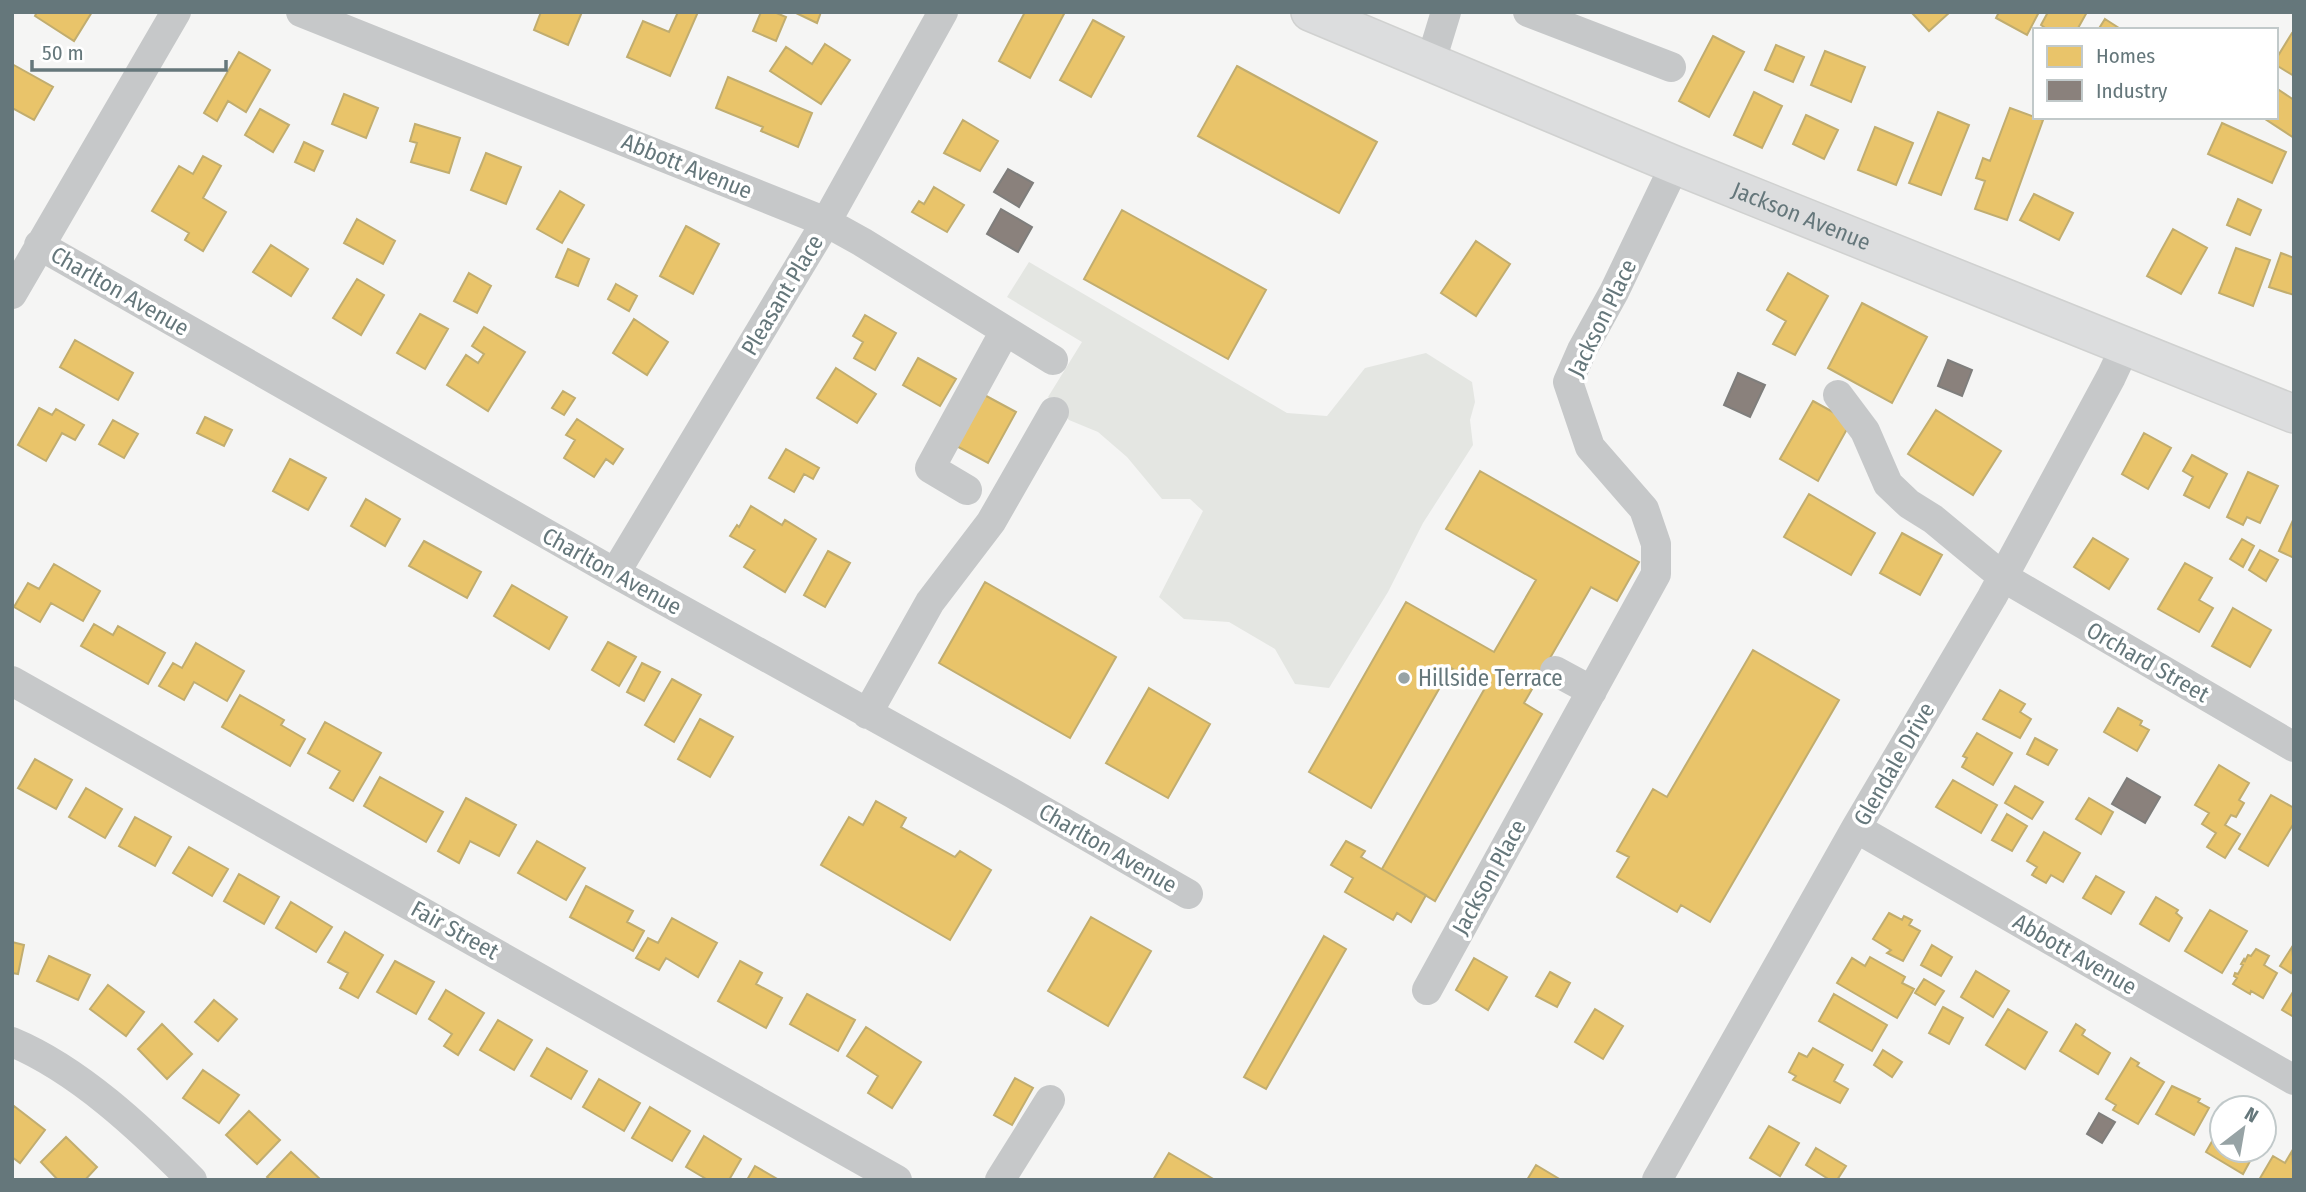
<svg xmlns="http://www.w3.org/2000/svg" width="2306" height="1192" viewBox="0 0 2306 1192" font-family="'Fira Sans Condensed',sans-serif">
<style>
.green{fill:#e4e6e2}
.homes{fill:#e9c46a;stroke:#c1ad6f;stroke-width:2}
.industry{fill:#8a817c;stroke:#7f7e7c;stroke-width:2}
.lines{fill:none;stroke-linecap:round;stroke-linejoin:round}
.major-casing{stroke:#d0d1d0;stroke-width:40}
.minor{stroke:#c6c8c9;stroke-width:30}
.major{stroke:#dcddde;stroke-width:37}
.poi-dot{fill:#97a3a5;stroke:#fff;stroke-width:2.5}
.labels{text-anchor:middle;stroke-width:7;stroke-linejoin:round;paint-order:stroke}
.street-label{font-size:23px;fill:#65777b;stroke:#fff}
.poi-label{font-size:23px;fill:#65777b;stroke:#fff;text-anchor:start}
</style>
<rect width="100%" height="100%" fill="#f5f5f4"/>
<!-- green -->
<path class="green" d="M1029,262L1287,413L1327,416L1365,368L1426,353L1472,382L1475,402L1470,420L1473,445L1423,523L1388,592L1329,688L1295,684L1275,649L1229,622L1184,619L1159,597L1203,511L1190,499H1162L1127,457L1098,432L1069,420L1048,397L1082,342L1007,297Z"/>
<!-- homes -->
<path class="homes" d="M37,12H92L74,41L35,16Z
M541,12H582L568,45L534,30Z
M678,12H698L670,76L627,57L643,21L669,32Z
M761,12H774L786,17L776,41L753,31Z
M794,12H821L817,23Z
M1025,12H1065L1030,78L999,61Z
M1911,12H1950L1929,31Z
M1999,12H2039L2027,35L1996,18Z
M2048,12H2087L2077,30H2048L2041,25Z
M2105,19L2122,30H2098Z
M1093,20L1124,37L1091,97L1060,80Z
M2292,33L2294,34V76L2276,65V59Z
M1713,36L1744,52L1709,117L1679,101Z
M825,44L850,60L821,104L770,71L786,47L812,64Z
M1776,45L1804,57L1793,82L1765,70Z
M1825,51L1865,67L1851,102L1811,85Z
M239,52L270,70L246,112L228,101L217,121L204,113Z
M12,64L53,87L34,120L12,108Z
M1237,66L1377,142L1339,213L1198,136Z
M728,77L812,113L798,147L761,131L763,127L716,108Z
M2276,88L2294,100V138L2262,117H2276Z
M1754,92L1782,106L1762,148L1734,135Z
M344,94L378,108L366,138L332,124Z
M2010,108L2043,120L2007,220L1975,209L1985,181L1976,178L1983,158L1990,161Z
M260,109L289,125L273,152L245,135Z
M1938,112L1969,125L1941,195L1909,183Z
M1806,115L1838,130L1824,159L1793,144Z
M963,120L998,141L980,171L944,153Z
M2222,123L2286,152L2272,183L2208,154Z
M415,124L460,138L449,173L411,162L417,143L410,141Z
M1875,127L1913,143L1896,185L1858,170Z
M304,142L323,151L314,171L295,162Z
M486,153L521,167L506,204L471,190Z
M203,156L221,166L203,198L226,212L203,251L185,240L189,233L152,211L179,166L193,174Z
M934,187L964,205L947,232L912,212L919,201L924,204Z
M560,191L584,205L562,243L537,229Z
M2034,194L2073,213L2059,240L2020,220Z
M2238,199L2261,210L2250,235L2227,225Z
M1122,210L1266,290L1228,359L1084,279Z
M357,219L395,241L383,264L344,243Z
M686,226L719,244L693,294L660,276Z
M2173,229L2207,248L2181,294L2147,276Z
M1476,241L1510,264L1476,316L1441,293Z
M271,245L308,269L291,296L253,272Z
M2236,248L2270,260L2253,306L2219,293Z
M568,249L589,259L578,286L556,277Z
M2281,253L2294,258V295L2269,287Z
M469,273L491,286L477,313L454,301Z
M1788,273L1828,296L1795,355L1773,344L1786,321L1767,310Z
M357,279L384,295L361,335L333,318Z
M616,284L637,296L629,311L608,299Z
M1862,303L1927,337L1892,403L1828,368Z
M420,314L448,329L425,369L397,353Z
M865,315L896,333L875,370L854,358L863,342L853,336Z
M634,319L668,342L647,375L613,353Z
M484,327L525,352L488,411L447,385L466,355L478,363L484,354L472,346Z
M75,340L133,373L118,400L60,367Z
M918,358L956,379L940,406L903,385Z
M836,368L876,394L857,423L817,398Z
M563,391L575,398L564,415L552,408Z
M977,391L1016,412L988,463L949,442Z
M1813,401L1851,422L1818,481L1780,459Z
M39,408L52,415L56,409L84,425L75,440L62,433L46,461L18,445Z
M1936,410L2001,451L1973,495L1908,454Z
M205,417L232,430L224,446L197,433Z
M577,419L623,449L613,464L606,459L594,477L564,458L575,440L566,435Z
M113,420L138,434L124,458L99,444Z
M2144,433L2171,448L2148,489L2122,474Z
M786,449L819,468L813,479L804,474L794,492L769,478Z
M2192,455L2227,474L2209,508L2184,495L2193,477L2183,471Z
M290,459L326,478L308,510L273,491Z
M1480,471L1639,562L1617,601L1591,587L1524,703L1542,714L1435,901L1382,869L1485,688L1451,668L1371,808L1309,772L1406,602L1494,652L1536,580L1446,529Z
M2248,472L2278,486L2260,523L2247,517L2243,525L2227,517Z
M1809,494L1875,533L1851,575L1784,537Z
M366,499L400,519L385,546L351,526Z
M751,506L782,525L785,520L816,539L785,592L744,567L755,550L730,536L737,525L739,527Z
M2294,518V558L2279,551Z
M1902,533L1942,555L1920,595L1880,573Z
M2093,538L2128,559L2109,589L2074,567Z
M2242,539L2254,546L2243,567L2230,559Z
M424,541L481,572L467,598L409,566Z
M2260,550L2278,560L2266,581L2249,570Z
M828,551L850,563L825,607L804,595Z
M2185,563L2212,578L2199,600L2213,608L2199,632L2158,609Z
M54,564L100,591L83,621L51,603L40,622L14,607L28,583L39,589Z
M985,582L1116,657L1070,738L939,663Z
M512,585L567,617L549,649L494,616Z
M2233,608L2271,630L2250,667L2212,646Z
M94,624L113,635L118,626L165,653L148,684L81,646Z
M608,642L636,657L619,686L592,670Z
M196,643L244,671L227,701L194,682L184,700L159,686L173,663L182,668Z
M1753,650L1839,700L1710,922L1681,905L1677,912L1617,877L1629,857L1617,851L1653,789L1667,797Z
M642,663L660,672L644,701L627,692Z
M672,679L701,695L674,742L645,725Z
M1149,688L1210,724L1168,798L1106,763Z
M2000,690L2025,704L2020,712L2031,719L2020,738L1983,719Z
M240,695L284,720L281,725L305,739L290,766L222,727Z
M2118,708L2142,721L2140,725L2149,730L2137,751L2104,732Z
M700,719L733,737L710,777L678,759Z
M325,722L381,753L353,801L330,788L340,771L308,753Z
M1977,733L2012,753L1993,785L1962,767L1967,758L1963,756Z
M2035,738L2057,750L2048,765L2027,754Z
M35,759L72,780L56,809L18,788Z
M2219,765L2249,783L2239,800L2244,803L2236,817L2231,815L2225,825L2240,834L2225,858L2207,847L2216,833L2202,824L2209,813L2195,805Z
M380,777L443,812L426,842L364,806Z
M1953,780L1997,805L1981,833L1936,807Z
M2015,786L2043,802L2032,819L2005,803Z
M86,788L122,809L105,838L69,817Z
M2271,795L2294,808V823L2268,866L2239,849Z
M466,798L516,825L499,856L470,841L459,863L438,851Z
M2089,798L2113,812L2101,834L2076,819Z
M876,801L906,818L901,827L955,857L960,851L991,870L950,940L821,865L849,817L863,825Z
M2007,814L2027,826L2012,851L1992,840Z
M135,817L171,837L155,866L119,846Z
M2044,832L2080,853L2063,882L2051,875L2046,883L2032,875L2037,867L2027,861Z
M537,841L585,868L566,900L518,873Z
M1346,841L1365,851L1361,857L1426,895L1411,922L1397,913L1393,920L1345,892L1353,878L1331,865Z
M189,847L228,869L212,896L173,873Z
M239,874L279,897L264,924L224,901Z
M2096,876L2124,892L2111,914L2083,898Z
M586,886L633,911L627,922L644,931L633,951L570,917Z
M2156,897L2178,910L2176,913L2182,918L2169,941L2140,924Z
M291,902L332,927L316,952L276,928Z
M2210,910L2247,931L2222,973L2185,951Z
M1889,913L1902,920L1904,916L1912,920L1909,925L1920,931L1903,961L1887,953L1891,950L1873,939Z
M1091,917L1151,951L1108,1026L1048,991Z
M672,918L717,943L698,977L666,958L659,970L636,958L648,938L658,943Z
M345,932L383,955L358,998L340,988L348,973L328,962Z
M1324,936L1346,949L1266,1089L1244,1077Z
M12,942L24,945L18,974L12,973Z
M1932,945L1952,957L1941,976L1921,965Z
M2292,947L2294,968L2291,973L2280,966Z
M2256,949L2269,956L2264,965L2277,973L2263,998L2251,991L2250,994L2233,984L2237,978L2234,976L2235,973L2238,974L2243,965L2241,964L2244,959L2245,961L2248,955L2251,956Z
M49,956L90,975L78,1000L37,981Z
M1870,957L1905,977L1902,983L1914,989L1897,1018L1837,983L1852,958L1865,966Z
M1474,958L1507,977L1488,1010L1456,990Z
M395,961L434,982L416,1014L377,992Z
M740,961L762,973L756,984L782,998L766,1028L718,1001Z
M1976,971L2009,991L1993,1017L1961,997Z
M1550,972L1570,983L1557,1007L1536,996Z
M1924,979L1944,991L1935,1005L1915,993Z
M108,985L144,1012L126,1036L90,1009Z
M446,990L484,1013L458,1055L444,1046L452,1034L429,1019Z
M2294,990V1017L2282,1010Z
M807,994L855,1020L838,1051L790,1024Z
M1834,994L1887,1025L1872,1051L1819,1021Z
M214,1000L237,1019L218,1041L195,1022Z
M1943,1007L1963,1018L1949,1044L1929,1033Z
M1595,1009L1623,1026L1603,1059L1575,1042Z
M2008,1009L2047,1032L2025,1069L1986,1045Z
M498,1020L532,1040L514,1070L480,1050Z
M162,1024L192,1054L167,1079L138,1049Z
M2076,1024L2085,1030L2082,1035L2110,1053L2098,1074L2060,1051Z
M866,1027L921,1062L892,1108L868,1093L878,1076L847,1056Z
M547,1048L587,1071L571,1099L531,1076Z
M1813,1048L1843,1065L1834,1081L1848,1089L1840,1103L1793,1080L1796,1076L1789,1072L1799,1053L1807,1057Z
M1883,1050L1902,1062L1892,1077L1874,1065Z
M2131,1058L2139,1063L2137,1066L2164,1082L2138,1124L2113,1110L2116,1105L2106,1099Z
M203,1070L239,1095L219,1123L183,1098Z
M1015,1078L1033,1088L1012,1125L994,1115Z
M599,1079L640,1103L624,1131L583,1107Z
M2172,1086L2200,1099L2198,1102L2209,1108L2194,1135L2156,1114Z
M14,1106L45,1130L20,1163L12,1157V1109Z
M650,1107L690,1131L672,1161L632,1138Z
M249,1111L280,1140L257,1164L226,1135Z
M2222,1124V1150H2256L2243,1174L2206,1152Z
M1769,1126L1799,1143L1780,1176L1750,1158Z
M704,1136L741,1159L729,1180H708L686,1167Z
M66,1137L97,1167L85,1180H58L41,1162Z
M1816,1148L1846,1166L1837,1180H1830L1806,1165Z
M2292,1151L2294,1180H2259L2273,1156L2285,1163Z
M291,1152L321,1180H270L267,1177Z
M1169,1153L1215,1180H1153Z
M1536,1165L1561,1180H1527Z
M755,1166L779,1180H747Z"/>
<!-- industry -->
<path class="industry" d="M1008,169L1033,183L1019,207L994,192Z
M1001,209L1032,227L1018,252L987,234Z
M1948,360L1972,370L1962,396L1938,386Z
M1738,373L1765,385L1750,417L1724,405Z
M2127,778L2160,797L2145,823L2112,804Z
M2099,1113L2115,1122L2102,1143L2087,1134Z"/>
<g class="lines">
<!-- major casing -->
<g class="major-casing">
<g id="major">
<path id="s1" d="M1310,12L1675,165L2294,414"/>
</g>
</g>
<!-- minor -->
<path class="minor" d="M301,12L826,222L862,242L1053,360
M1528,12L1671,67
M1431,61L1446,12
M39,245L615,573L1012,793L1188,894
M12,294L176,12
M1838,395L1865,431L1888,484L1909,504L1933,519L2003,577L2294,747
M967,490L930,468L1005,331
M615,573L826,222L943,12
M1555,671L1592,691
M12,681L897,1180
M867,714L930,602L991,522L1054,412
M1856,828L2294,1080
M1427,990L1656,574V544L1644,509L1590,447L1568,382L1582,350L1614,292L1675,165
M12,1042C79,1070 141,1129 192,1180
M1000,1180L1050,1100
M1657,1180L1856,828L1992,597L2111,377L2126,345"/>
<!-- major -->
<use href="#major" class="major"/>
</g>
<!-- markers -->
<circle class="poi-dot" cx="1404" cy="678" r="7"/>
<g class="labels">
<!-- street labels -->
<g class="street-label">
<text transform="translate(687 166) rotate(22)" y="8">Abbott Avenue</text>
<text dy="8" stroke="none"><textPath href="#s1" startOffset="532">Jackson Avenue</textPath></text>
<text transform="translate(120 291) rotate(30)" y="8">Charlton Avenue</text>
<text transform="translate(782 295) rotate(-59)" y="8">Pleasant Place</text>
<text transform="translate(1602 318) rotate(-64)" y="8">Jackson Place</text>
<text transform="translate(612 571) rotate(29)" y="8">Charlton Avenue</text>
<text transform="translate(2148 662) rotate(30)" y="8">Orchard Street</text>
<text transform="translate(1894 764) rotate(-60)" y="8">Glendale Drive</text>
<text transform="translate(1108 848) rotate(30)" y="8">Charlton Avenue</text>
<text transform="translate(1489 877) rotate(-61)" y="8">Jackson Place</text>
<text transform="translate(455 930) rotate(29)" y="8">Fair Street</text>
<text transform="translate(2075 954) rotate(30)" y="8">Abbott Avenue</text>
</g>
<!-- poi labels -->
<g class="poi-label">
<text x="1418" y="686">Hillside Terrace</text>
</g>
</g>
<!-- border -->
<rect width="2306" height="1192" fill="none" stroke="#65777b" stroke-width="28"/>
<!-- legend -->
<rect x="2033" y="28" width="245" height="91" fill="#ffffff" stroke="#c1c9ca" stroke-width="2"/>
<rect x="2047" y="46" width="35" height="21" fill="#e9c46a" stroke="#c1c9ca" stroke-width="2"/>
<text x="2096" y="63" font-size="21" fill="#65777b">Homes</text>
<rect x="2047" y="80" width="35" height="21" fill="#8a817c" stroke="#c1c9ca" stroke-width="2"/>
<text x="2096" y="98" font-size="21" fill="#65777b">Industry</text>
<!-- north arrow -->
<g transform="translate(2243 1129) rotate(31)"><circle r="33" fill="#ffffff" stroke="#c1c9ca" stroke-width="2"/>
<path d="M0-5L12 26L0 18L-12 26Z" fill="#97a3a5"/>
<text y="-10" font-size="19" font-weight="bold" text-anchor="middle" fill="#65777b">N</text>
</g>
<!-- scale -->
<path d="M32 60v10h194v-10" fill="none" stroke="#65777b" stroke-width="3.5"/>
<text x="42" y="60" font-size="21" fill="#65777b" stroke="#ffffff" stroke-width="5" paint-order="stroke">50 m</text>
</svg>
